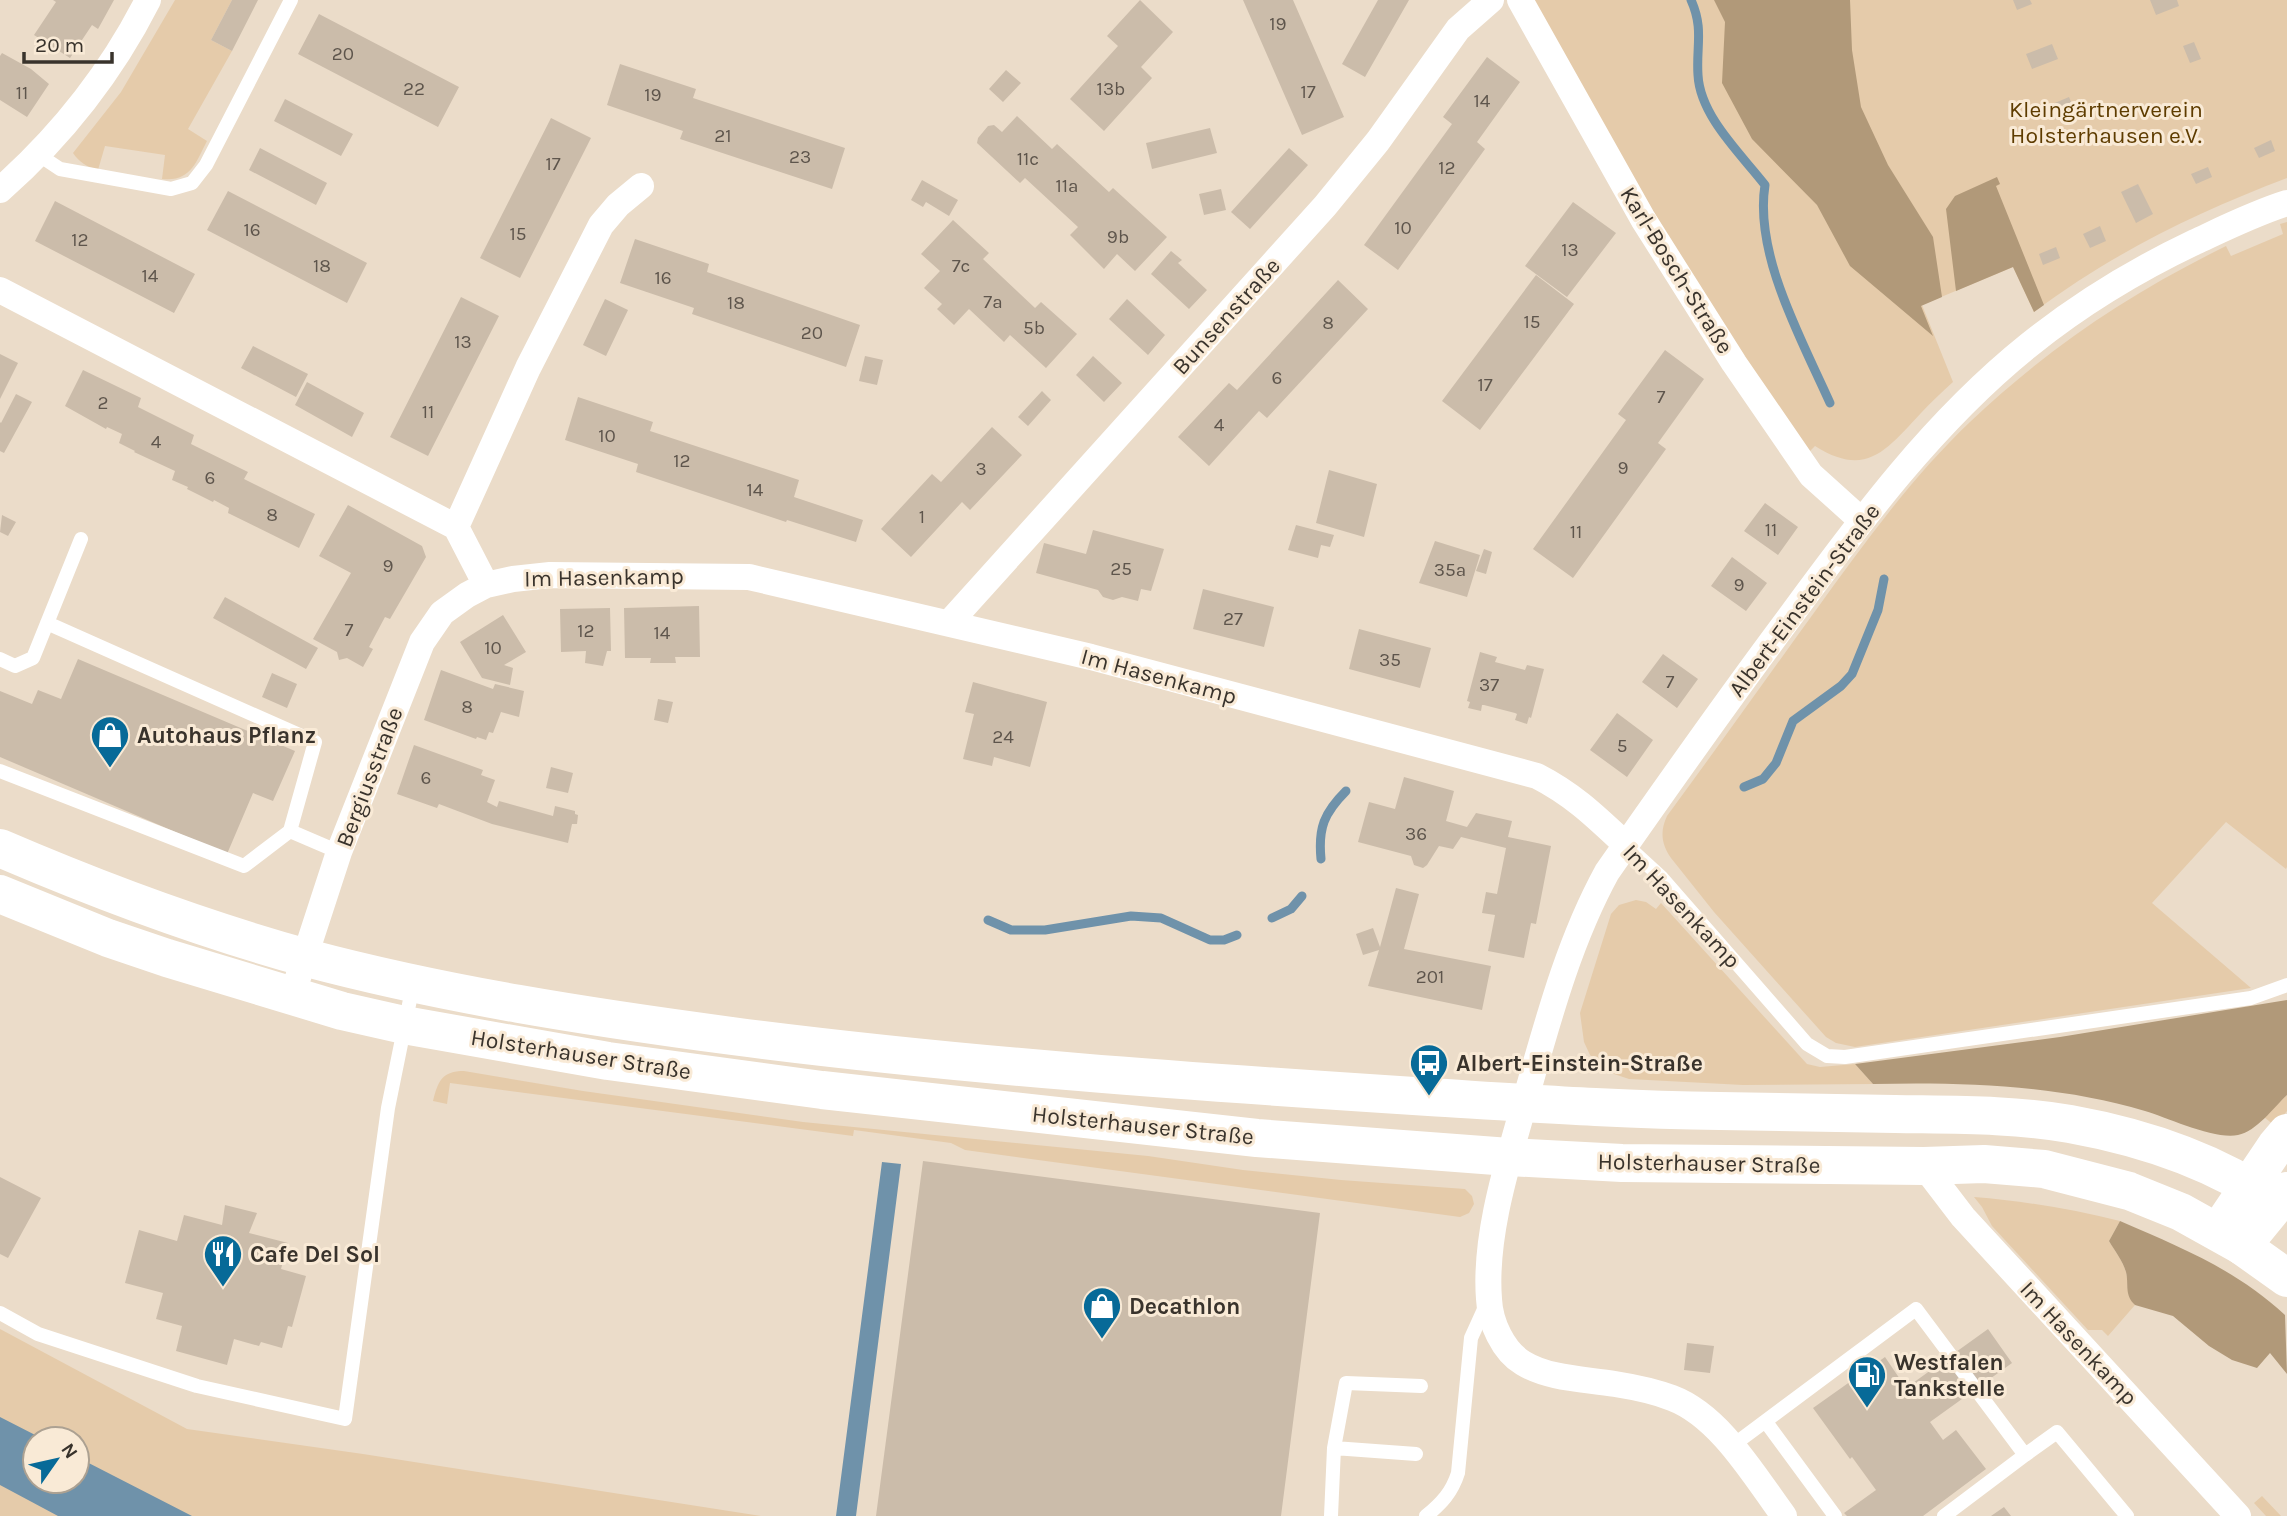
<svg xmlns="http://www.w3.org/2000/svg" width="2287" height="1516" viewBox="0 0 2287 1516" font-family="Karla,sans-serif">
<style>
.green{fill:#e5cbaa;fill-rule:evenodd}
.forest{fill:#b19979}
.water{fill:#6f92aa}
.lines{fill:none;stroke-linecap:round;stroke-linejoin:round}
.stream{stroke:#6f92aa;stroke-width:9}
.building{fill:#cbbcaa}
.lane{stroke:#fff;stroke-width:14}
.street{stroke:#fff;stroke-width:26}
.secondary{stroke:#fff;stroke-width:38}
.highway{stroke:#fff;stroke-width:38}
.labels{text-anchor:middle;stroke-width:6;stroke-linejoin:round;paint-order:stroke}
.number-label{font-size:19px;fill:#5e554c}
.park-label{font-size:23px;fill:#5e3c00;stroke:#f9ead6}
.street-label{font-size:23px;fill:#39332c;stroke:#f9ead6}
.poi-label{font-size:23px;font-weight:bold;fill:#39332c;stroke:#f9ead6;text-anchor:start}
</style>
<rect width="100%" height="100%" fill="#ebdcc9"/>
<!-- green -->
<path class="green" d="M175,0H232L211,40L232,51L188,129L207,141C196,162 191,182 162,179L165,155L105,146L98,170C87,167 79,162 73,153L121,92Z
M1534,0H2287V178C2195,213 2113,253 2034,312L2013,267L1922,305L1953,382C1942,392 1931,402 1921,413C1887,449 1867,479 1815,446L1809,452L1802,446L1678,254L1593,107Z
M2287,222V867L2286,869L2226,822L2152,903L2251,988L1855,1047L1836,1043L1826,1037L1714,912L1671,858C1661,844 1660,831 1667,816C1717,748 1766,679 1816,610C1863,545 1911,478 1970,422C2049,347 2129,294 2226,246L2231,256L2283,234L2280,224Z
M1636,900L1646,902L1656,909L1661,903L1807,1064L1820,1067L1855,1064L1873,1084L1743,1085L1629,1079L1608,1072L1590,1055L1584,1042L1580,1013L1611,914L1619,905Z
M464,1071L583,1091L803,1122L1148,1156L1243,1170L1341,1180L1465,1189L1472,1196L1474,1204L1469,1213L1460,1217L965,1150L951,1143L854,1130L853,1136L450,1083L447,1104L433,1101C438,1081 442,1071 464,1071Z
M2287,1095V1111L2275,1126L2264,1117Z
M1974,1197C2024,1201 2071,1209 2120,1221L2109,1241C2114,1250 2123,1261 2126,1272C2129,1284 2125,1295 2135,1305L2108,1336L2102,1330H2088L1992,1226L1982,1207Z
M0,1329L187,1429L363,1454L761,1516H0ZM35,1439H77V1481H35Z
M2262,1496L2281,1516H2266L2254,1503Z"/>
<!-- forest -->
<path class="forest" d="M1714,0H1850L1852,50L1861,107L1888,165L1933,237L1942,297L1921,306L1933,336L1850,266L1817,205L1752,139L1722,83L1725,22Z
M1997,177L2000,184L1996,186L2044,305L2034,312L2013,267L1956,291L1946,209L1955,196Z
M2287,1000V1095C2273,1108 2257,1131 2238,1135C2215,1140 2168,1118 2145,1111C2057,1085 1964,1082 1873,1084L1855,1064L2060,1037Z
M2120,1221C2182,1248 2235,1269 2285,1315L2287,1374L2270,1353L2257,1368L2232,1360L2209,1346L2173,1316L2135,1305C2124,1295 2129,1284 2126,1272C2123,1261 2114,1250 2109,1241Z"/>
<!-- water -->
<path class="water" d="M882,1162L901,1164L856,1516H836Z
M0,1417L43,1439H35V1481H77V1457L192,1516H58L0,1485Z"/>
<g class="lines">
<!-- stream -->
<path class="stream" d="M1691,0C1704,29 1696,46 1698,75C1700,116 1741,154 1765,185C1754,255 1802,340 1830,403
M1744,787L1763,779L1776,763L1793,721L1841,686L1852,674L1878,610L1884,579
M1321,859C1318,828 1324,813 1346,791
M1272,918L1291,909L1302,896
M988,920L1011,930H1045L1131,916L1161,918L1210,940H1224L1237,935"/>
</g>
<!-- building -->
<path class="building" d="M53,0H114L98,29L92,25L70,58L34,35L56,2Z
M232,0H258L232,51L211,40Z
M1140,0L1173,32L1141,67L1152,78L1104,131L1070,99L1118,46L1107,36Z
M1243,0H1293L1344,117L1302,135Z
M1378,0H1409L1365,77L1342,64Z
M2013,0H2030L2032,4L2017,10Z
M2150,0H2177L2179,6L2156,15Z
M319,14L459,87L438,127L298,54Z
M2194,42L2201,59L2190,63L2183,46Z
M2052,44L2058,59L2032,69L2026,54Z
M2,53L31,69L49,84L27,117L0,100V56Z
M1487,57L1520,82L1477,142L1485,149L1398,270L1364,245L1452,124L1443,117Z
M620,64L696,89L693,98L845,148L832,189L680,139L683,131L607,105Z
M1006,70L1021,83L1003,102L989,89Z
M2069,97L2075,111L2056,120L2050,105Z
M285,99L353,134L341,156L274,121Z
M1017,116L1052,149L1057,144L1109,192L1113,188L1167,237L1135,271L1117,254L1104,269L1070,235L1078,227L1025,178L1020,183L977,143L978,138L988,126L994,125L1002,132Z
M551,118L591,138L520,278L480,258Z
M1210,128L1217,153L1152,169L1146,143Z
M2271,140L2275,151L2259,158L2254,148Z
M260,148L327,183L316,205L249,170Z
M1289,148L1308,165L1250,229L1231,212Z
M2208,167L2212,177L2196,184L2191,174Z
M922,180L958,200L949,216L926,202L923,207L911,200Z
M2138,184L2153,214L2136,223L2121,192Z
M1221,189L1226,210L1204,215L1199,194Z
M228,191L367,263L347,303L207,230Z
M55,201L195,274L174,313L35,241Z
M1573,202L1616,233L1567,297L1525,266Z
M953,220L989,253L983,259L1018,292L1035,308L1041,302L1077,334L1046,368L1010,335L1004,342L969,309L954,325L937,309L942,304L924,288L940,271L921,254Z
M2100,226L2106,241L2090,248L2083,234Z
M635,239L709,264L707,272L860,325L846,367L692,314L694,308L620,283Z
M2056,247L2060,258L2043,265L2039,254Z
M1171,251L1182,260L1178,263L1207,290L1189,309L1151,274Z
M1536,275L1574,304L1480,430L1442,401Z
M1338,280L1368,309L1267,418L1259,411L1209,466L1178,437L1229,383L1237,390Z
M461,297L499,316L428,456L390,437Z
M605,299L628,310L606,356L583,345Z
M1127,299L1165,335L1148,355L1109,319Z
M253,346L308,374L296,397L241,368Z
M1665,350L1704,379L1658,443L1666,449L1573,578L1533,549L1626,420L1618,414Z
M0,354L18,363L0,399Z
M865,356L883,360L877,385L859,381Z
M1093,356L1122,383L1104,402L1076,375Z
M83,370L141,398L138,407L194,435L191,444L248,472L244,479L315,514L299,548L228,513L229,508L214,500L213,502L187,489L188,487L172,480L175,471L134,452L135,451L119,443L122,434L107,427L106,429L65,406Z
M307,382L364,413L352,437L295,405Z
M1042,391L1051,400L1028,426L1018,417Z
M16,394L32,402L4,453L0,451V422L1,423Z
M578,397L653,422L650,431L799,480L794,497L863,520L856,542L787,520L786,522L636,472L638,464L565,440Z
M992,427L1022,455L970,510L962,502L911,557L881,529L932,474L941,482Z
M1329,470L1377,484L1364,537L1316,523Z
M1765,503L1798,527L1778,555L1744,531Z
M348,505L422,546L426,557L390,619L385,617L369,647L373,649L363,667L347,658L339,660L337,652L313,639L351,573L319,556Z
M2,515L16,522L8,536L0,532Z
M1296,525L1334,535L1330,547L1321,545L1318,558L1288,550Z
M1093,530L1164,549L1151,591L1141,589L1138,601L1122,597L1113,600L1103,597L1098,590L1036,573L1044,543L1086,554Z
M1435,541L1480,555L1467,597L1419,583Z
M1484,549L1492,552L1486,574L1476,571Z
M1732,557L1767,583L1746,611L1711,586Z
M1203,589L1274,607L1264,647L1193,629Z
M225,597L318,648L306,669L213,618Z
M699,606L700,657H675L676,663H650L651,658H625L624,608Z
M610,608L611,651H607L603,666L585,663L586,651L561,652L560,609Z
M503,615L526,652L504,665L513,668L510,685L482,678L460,642Z
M1359,629L1431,648L1420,688L1349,669Z
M1480,652L1497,657L1495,662L1525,670L1527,665L1544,669L1531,718L1529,717L1527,724L1515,720L1517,714L1515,713L1484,705H1482L1481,711L1468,708L1470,702L1467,701Z
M1663,654L1698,679L1677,708L1642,682Z
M78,659L295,751L273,801L253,793L227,854L0,757V691L32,704L38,690L61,699Z
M441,670L493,689L495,684L524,691L519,717L501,712L493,733L489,732L486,740L477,737L476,739L424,720Z
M272,673L297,684L287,708L262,697Z
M973,682L1047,702L1030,767L994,757L992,766L963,759L974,714L965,712Z
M658,699L673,702L668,723L654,720Z
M1617,713L1653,740L1627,777L1590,750Z
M414,745L483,770L481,775L495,780L487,802L497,807L499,801L553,816L555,806L575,811V814L578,815L577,824H572L568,843L492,824L439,804L437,808L397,794Z
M551,767L573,773L568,793L546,788Z
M1404,777L1454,791L1446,821L1467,827L1476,813L1512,821L1508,837L1551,846L1536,924L1531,923L1524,958L1488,951L1495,915L1482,913L1486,892L1497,894L1506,848L1461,837L1453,849L1439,846L1427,865L1423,868L1414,865L1411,856L1358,842L1369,802L1395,809Z
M1396,888L1419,894L1404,949L1491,966L1482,1010L1368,986L1379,950L1363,955L1356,934L1373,928L1380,947Z
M923,1161L1320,1213L1281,1516H876Z
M0,1177L41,1198L8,1258L0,1254Z
M225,1205L257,1213L249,1233L288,1243L281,1269L306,1276L292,1327L288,1326L282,1348L261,1342L259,1346L234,1339L227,1365L176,1351L182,1326L156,1319L163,1293L125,1283L139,1230L177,1241L184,1215L222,1225Z
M1988,1329L2012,1363L1930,1422L1943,1440L1956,1430L1986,1469L1923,1516H1847L1844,1513L1876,1490L1852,1457L1850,1459L1813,1408L1885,1357L1906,1388Z
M1687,1343L1714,1346L1710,1373L1684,1370Z
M2004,1507L2011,1516H1991Z"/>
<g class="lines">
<!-- lane -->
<path class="lane" d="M39,155L60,169L171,189L192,183L206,165L291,0
M47,623L315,742L290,831L339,852
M0,659L15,666L33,658L81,539
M0,771L244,866L290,831
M1626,845L1662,878L1807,1044L1827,1056L1845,1057L2251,998L2287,985
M0,1313L38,1334L197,1386L345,1419L388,1108L413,985
M1766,1422L1835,1516
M1732,1446L1916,1309L2025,1455L1944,1516
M1416,1454L1334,1448L1346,1383L1421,1386
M2025,1455L2057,1432L2127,1516
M1331,1516L1334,1448
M1426,1516C1442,1503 1452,1492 1458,1473L1471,1338L1486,1305"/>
<!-- street -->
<path class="street" d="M1520,0L1643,219L1734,363L1811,475L1861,520
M0,190C61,136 111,73 148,0
M0,290L456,527L486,585
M456,527L528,368L601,225L618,205L641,186
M949,623L1325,206L1378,141L1458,29L1491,0
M292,996L339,852L422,642L442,613L467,595L486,585L513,579L550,575L749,577L1091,657L1537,776C1574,795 1596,817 1626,845
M1924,1166L1963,1217L2238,1516
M1784,1516C1755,1477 1720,1416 1672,1398C1654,1391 1634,1387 1615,1384C1586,1379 1549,1379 1523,1363C1503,1351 1490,1322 1489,1299C1484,1235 1508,1162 1525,1101C1547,1024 1568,943 1607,872C1667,786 1727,701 1789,618C1860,521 1934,421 2029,345C2080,304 2136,270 2195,242C2225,228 2255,213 2287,203"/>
<!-- secondary -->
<path class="secondary" d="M0,848C100,891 202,929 307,958C446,995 589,1017 732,1036C963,1066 1196,1082 1429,1097C1526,1103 1623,1110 1720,1111C1779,1112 1837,1113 1895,1114C1953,1115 2013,1114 2070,1124C2142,1137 2215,1161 2275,1203
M0,894L108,938L167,958L342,1011L404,1025L608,1061L822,1090L1257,1138L1509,1157L1622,1163L1924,1166L1984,1164L2044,1169L2129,1191L2181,1212L2242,1246L2287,1278"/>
<!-- highway -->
<path class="highway" d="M2218,1232L2276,1146L2287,1133
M2242,1246L2287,1191"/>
</g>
<!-- icons -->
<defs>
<g id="shop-pin" transform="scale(2.0125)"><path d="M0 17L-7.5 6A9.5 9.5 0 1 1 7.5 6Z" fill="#076a98" stroke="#f9ead6"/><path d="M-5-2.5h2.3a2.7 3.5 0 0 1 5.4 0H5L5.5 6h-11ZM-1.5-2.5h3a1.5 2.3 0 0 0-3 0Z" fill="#fff"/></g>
<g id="bus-pin" transform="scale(2.0125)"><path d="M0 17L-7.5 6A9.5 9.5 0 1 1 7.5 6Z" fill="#076a98" stroke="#f9ead6"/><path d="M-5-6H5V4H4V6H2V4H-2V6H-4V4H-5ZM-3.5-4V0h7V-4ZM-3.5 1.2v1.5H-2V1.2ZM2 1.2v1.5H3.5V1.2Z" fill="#fff"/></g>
<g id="restaurant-pin" transform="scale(2.0125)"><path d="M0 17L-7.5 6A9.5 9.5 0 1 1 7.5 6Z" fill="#076a98" stroke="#f9ead6"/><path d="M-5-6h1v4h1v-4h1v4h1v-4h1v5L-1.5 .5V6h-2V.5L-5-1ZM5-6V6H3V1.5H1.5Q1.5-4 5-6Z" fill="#fff"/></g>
<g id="fuel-pin" transform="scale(2.0125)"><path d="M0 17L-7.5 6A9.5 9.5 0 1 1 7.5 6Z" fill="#076a98" stroke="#f9ead6"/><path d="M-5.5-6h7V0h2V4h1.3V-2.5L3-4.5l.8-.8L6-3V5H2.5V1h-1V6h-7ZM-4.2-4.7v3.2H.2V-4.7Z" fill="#fff"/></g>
</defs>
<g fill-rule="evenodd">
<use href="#shop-pin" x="110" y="735"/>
<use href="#bus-pin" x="1429" y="1063"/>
<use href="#restaurant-pin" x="223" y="1254"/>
<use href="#shop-pin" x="1102" y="1306"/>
<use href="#fuel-pin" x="1867" y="1375"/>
</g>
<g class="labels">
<!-- number labels -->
<g class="number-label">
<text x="1278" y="30">19</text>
<text x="343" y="60">20</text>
<text x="414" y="95">22</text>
<text x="1111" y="95">13b</text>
<text x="1308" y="98">17</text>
<text x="22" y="99">11</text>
<text x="653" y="101">19</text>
<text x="1482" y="107">14</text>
<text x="723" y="142">21</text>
<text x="800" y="163">23</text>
<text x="1028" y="165">11c</text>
<text x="553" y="170">17</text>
<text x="1447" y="174">12</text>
<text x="1067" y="192">11a</text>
<text x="1403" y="234">10</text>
<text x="252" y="236">16</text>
<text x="518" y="240">15</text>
<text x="1118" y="243">9b</text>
<text x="80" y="246">12</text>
<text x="1570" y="256">13</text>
<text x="322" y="272">18</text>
<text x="961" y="272">7c</text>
<text x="150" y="282">14</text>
<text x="663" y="284">16</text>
<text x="993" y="308">7a</text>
<text x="736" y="309">18</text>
<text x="1532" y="328">15</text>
<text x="1328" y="329">8</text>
<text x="1034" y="334">5b</text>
<text x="812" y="339">20</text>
<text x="463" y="348">13</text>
<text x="1277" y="384">6</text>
<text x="1485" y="391">17</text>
<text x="1661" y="403">7</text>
<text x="103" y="409">2</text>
<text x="428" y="418">11</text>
<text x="1219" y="431">4</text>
<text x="607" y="442">10</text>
<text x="156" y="448">4</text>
<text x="682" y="467">12</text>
<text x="1623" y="474">9</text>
<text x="981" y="475">3</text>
<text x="210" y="484">6</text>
<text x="755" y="496">14</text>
<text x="272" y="521">8</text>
<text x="922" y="523">1</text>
<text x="1771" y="536">11</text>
<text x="1576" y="538">11</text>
<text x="388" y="572">9</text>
<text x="1121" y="575">25</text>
<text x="1450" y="576">35a</text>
<text x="1739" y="591">9</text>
<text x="1233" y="625">27</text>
<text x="349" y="636">7</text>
<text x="586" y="637">12</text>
<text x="662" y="639">14</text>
<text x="493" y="654">10</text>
<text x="1390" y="666">35</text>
<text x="1670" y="688">7</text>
<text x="1489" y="691">37</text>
<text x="467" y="713">8</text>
<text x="1003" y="743">24</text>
<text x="1622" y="752">5</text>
<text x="426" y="784">6</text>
<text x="1416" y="840">36</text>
<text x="1430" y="983">201</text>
</g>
<!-- park labels -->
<g class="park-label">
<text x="2106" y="117">Kleingärtnerverein<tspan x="2106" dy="26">Holsterhausen e.V.</tspan></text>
</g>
<!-- street labels -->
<g class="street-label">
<text transform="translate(1677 270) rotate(58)" y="8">Karl-Bosch-Straße</text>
<text transform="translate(1226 316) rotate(-48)" y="8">Bunsenstraße</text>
<text transform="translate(604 577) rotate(-1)" y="8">Im Hasenkamp</text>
<text transform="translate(1804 600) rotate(-53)" y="8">Albert-Einstein-Straße</text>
<text transform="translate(1159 676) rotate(15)" y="8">Im Hasenkamp</text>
<text transform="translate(369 777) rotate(-69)" y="8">Bergiusstraße</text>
<text transform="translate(1682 906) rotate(47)" y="8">Im Hasenkamp</text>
<text transform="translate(581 1054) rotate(9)" y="8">Holsterhauser Straße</text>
<text transform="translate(1143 1125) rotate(6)" y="8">Holsterhauser Straße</text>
<text transform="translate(1709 1163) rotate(1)" y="8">Holsterhauser Straße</text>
<text transform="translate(2079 1343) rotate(47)" y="8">Im Hasenkamp</text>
</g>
<!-- poi labels -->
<g class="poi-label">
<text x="137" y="743">Autohaus Pflanz</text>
<text x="1456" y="1071">Albert-Einstein-Straße</text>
<text x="250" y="1262">Cafe Del Sol</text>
<text x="1129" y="1314">Decathlon</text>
<text x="1894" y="1370">Westfalen<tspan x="1894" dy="26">Tankstelle</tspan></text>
</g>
</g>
<!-- north arrow -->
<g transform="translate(56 1460) rotate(56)"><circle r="33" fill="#f9ead6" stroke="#aca192" stroke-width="2"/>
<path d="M0-5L12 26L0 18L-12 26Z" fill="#076a98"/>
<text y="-10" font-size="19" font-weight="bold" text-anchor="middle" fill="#39332c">N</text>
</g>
<!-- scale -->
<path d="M24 52v10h88v-10" fill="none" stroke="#39332c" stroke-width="3.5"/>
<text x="35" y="52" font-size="21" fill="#39332c" stroke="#f9ead6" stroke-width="5" paint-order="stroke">20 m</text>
</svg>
